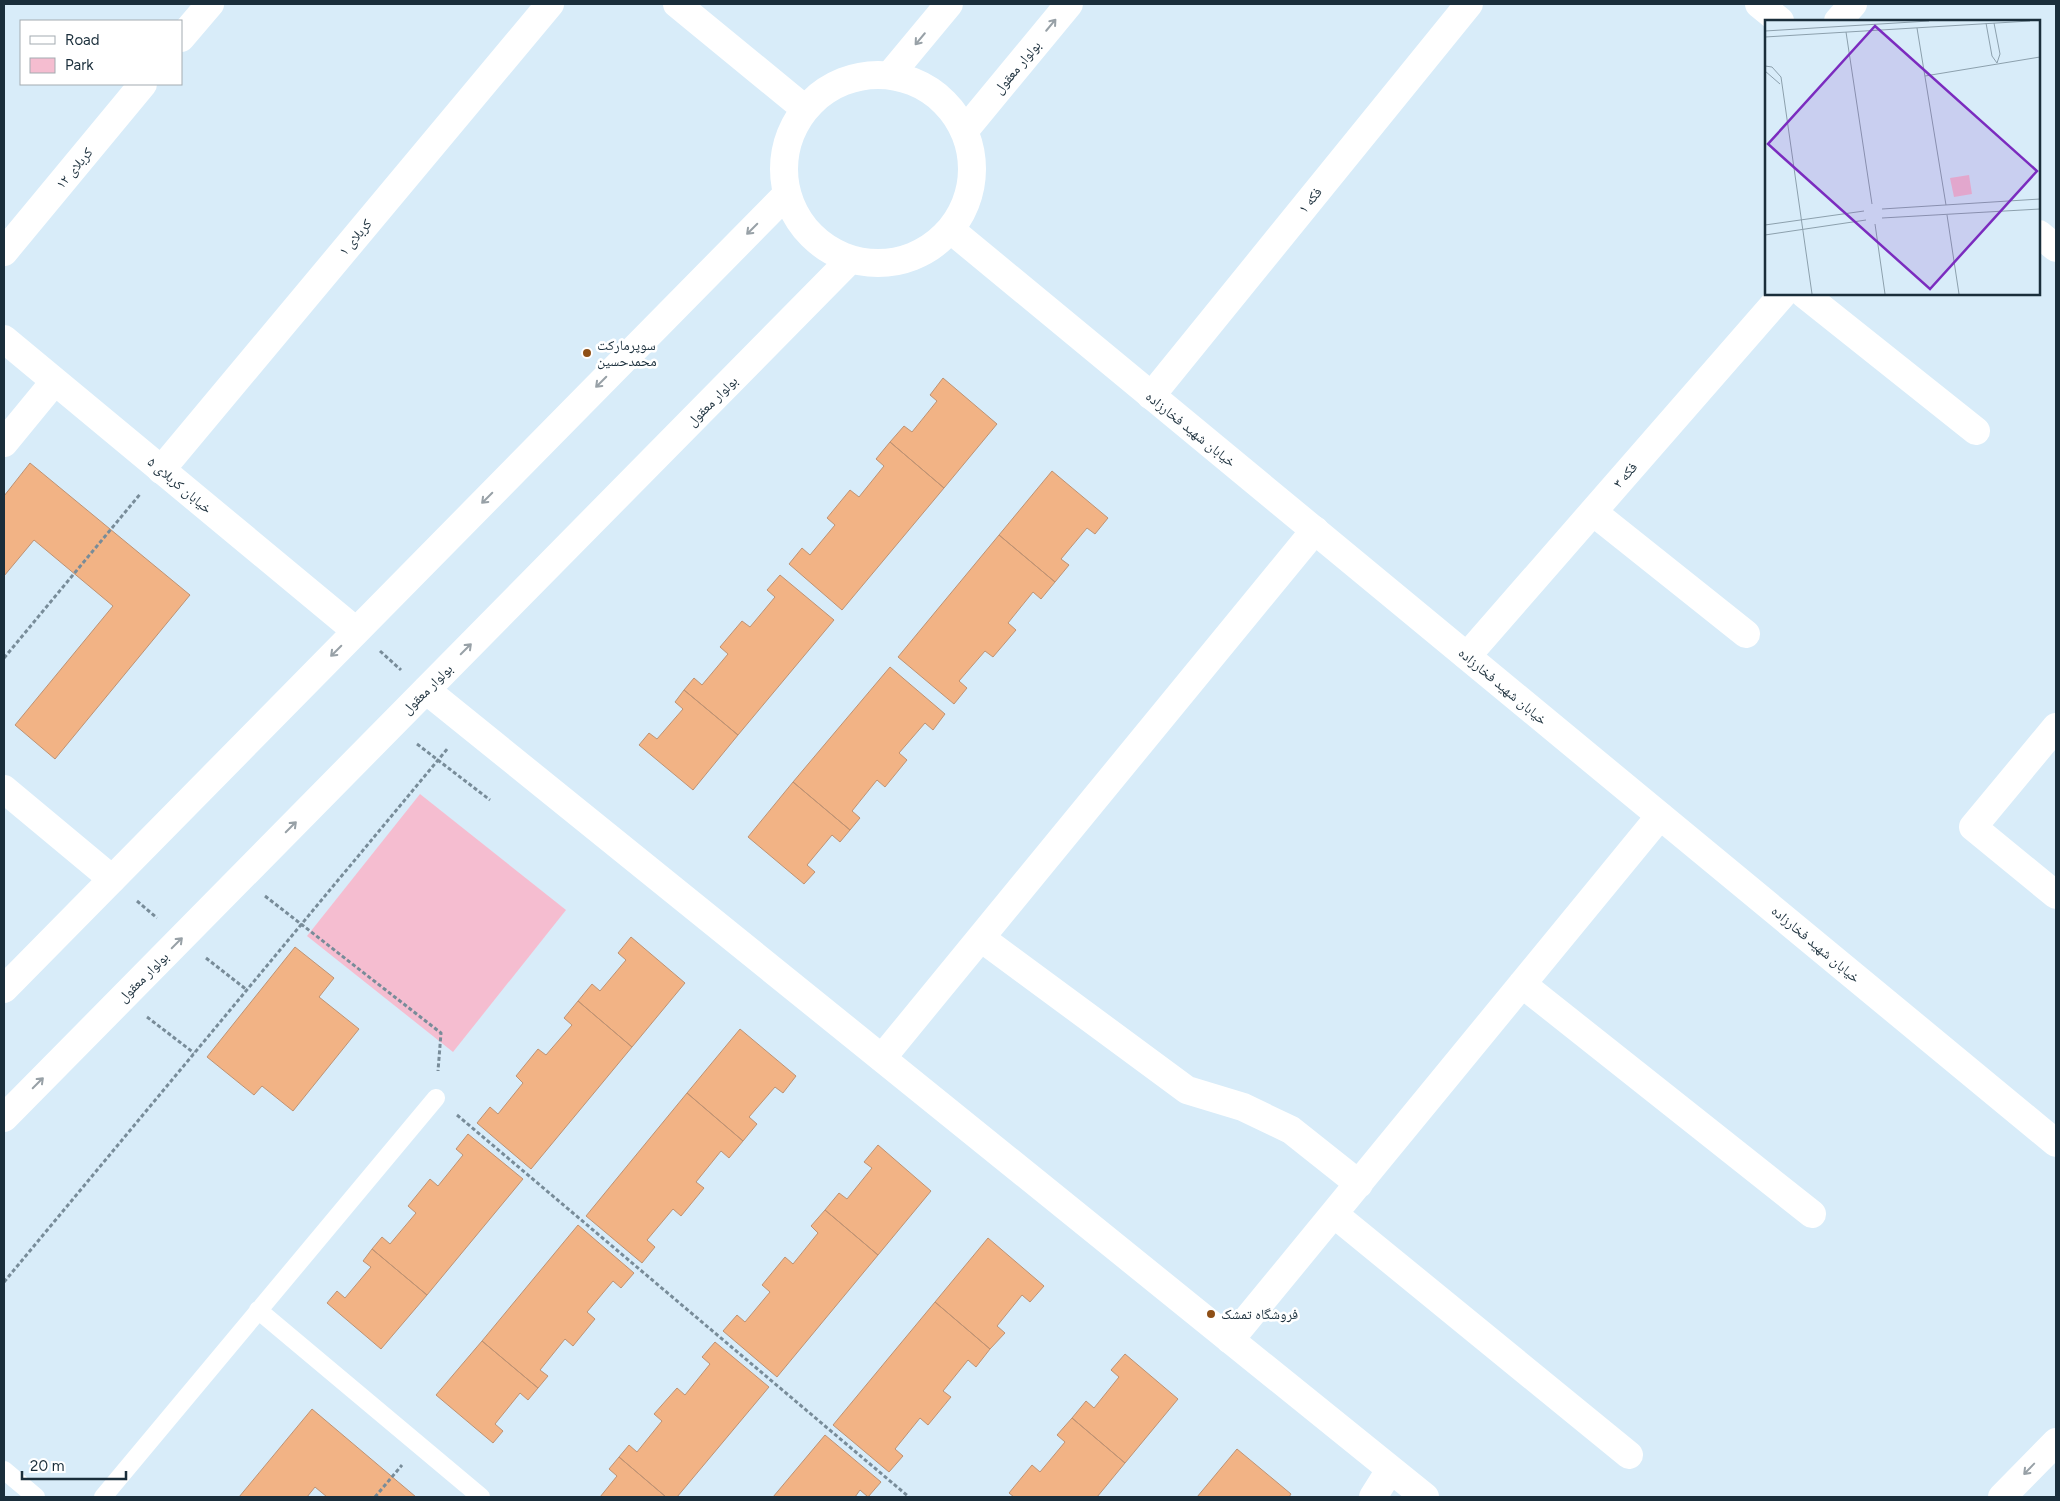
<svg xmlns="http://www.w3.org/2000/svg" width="2060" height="1501" viewBox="0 0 2060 1501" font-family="Figtree,'Noto Naskh Arabic',sans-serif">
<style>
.green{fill:#f5bdd0}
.building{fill:#f2b385;stroke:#be9273}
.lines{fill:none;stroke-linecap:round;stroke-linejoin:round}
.path{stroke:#788c99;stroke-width:3;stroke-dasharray:4 2.5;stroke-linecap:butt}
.service{stroke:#fff;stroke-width:18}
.minor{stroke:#fff;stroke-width:28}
.tertiary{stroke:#fff;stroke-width:28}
.oneway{stroke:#98a1a7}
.poi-dot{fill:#8e4f16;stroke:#fff;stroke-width:2}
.labels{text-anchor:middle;stroke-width:5;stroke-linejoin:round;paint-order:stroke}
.street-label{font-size:14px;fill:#1a2e3b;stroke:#fff}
.poi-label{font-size:14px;fill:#1a2e3b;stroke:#fff;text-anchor:start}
.inset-road{fill:none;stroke:#8ca0ad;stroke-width:1}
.view{fill:#7b2cbf;fill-opacity:0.15;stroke:#7b2cbf;stroke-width:2.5}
.inset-edge{fill:none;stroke:#1a2e3b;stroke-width:2.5}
</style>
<rect width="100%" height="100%" fill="#d8ecf9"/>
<!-- green -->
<path class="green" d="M420,794L566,910L453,1052L307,936Z"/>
<!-- building -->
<path class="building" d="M943,378L997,424L944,488L890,442L904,426L912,432L937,401L930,395Z
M890,442L944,488L842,610L789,564L802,548L810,555L835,525L827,518L850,490L859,497L884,466L876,459Z
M30,463L190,595L55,759L15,725L113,606L34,540L4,576V496Z
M1052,471L1108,518L1095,534L1087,528L1061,559L1069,565L1055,582L999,535Z
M999,535L1055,582L1041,599L1033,592L1008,623L1016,630L993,657L985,651L959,681L967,688L954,704L898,657Z
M780,575L834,620L738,735L684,690L694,678L702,685L728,654L720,647L742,621L750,627L775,597L767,590Z
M890,667L945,714L933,730L925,723L899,753L907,760L885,787L877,780L852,811L860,818L850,830L793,782Z
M684,690L738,735L693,790L639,745L649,733L657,739L683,709L675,702Z
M793,782L850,830L840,842L832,835L807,865L815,872L804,884L748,837Z
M631,937L685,983L632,1047L578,1001L592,984L600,991L626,960L618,953Z
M295,947L334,978L319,997L359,1029L293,1111L262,1086L254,1095L207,1057Z
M578,1001L632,1047L531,1169L477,1123L490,1107L498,1114L523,1083L516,1076L538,1049L546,1055L572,1025L564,1018Z
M740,1029L796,1076L783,1093L775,1087L749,1117L757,1124L743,1141L687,1093Z
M687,1093L743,1141L729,1158L721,1151L696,1182L704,1188L681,1216L673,1209L647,1240L655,1247L642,1263L586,1216Z
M468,1134L523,1179L427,1295L372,1249L382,1237L390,1244L416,1213L408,1206L430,1179L438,1186L463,1155L456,1149Z
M878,1145L931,1191L878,1255L825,1210L839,1193L847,1199L872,1168L864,1162Z
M825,1210L878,1255L777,1377L723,1331L737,1315L745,1322L770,1292L762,1285L785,1257L793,1264L818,1233L811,1226Z
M578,1225L634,1273L621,1288L613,1281L587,1312L595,1319L573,1346L565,1339L540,1370L548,1376L538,1388L482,1341Z
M988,1238L1044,1286L1030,1302L1022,1295L997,1326L1005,1333L990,1349L935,1302Z
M372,1249L427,1295L381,1349L327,1303L337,1291L345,1298L371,1267L363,1261Z
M935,1302L990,1349L976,1367L968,1360L943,1391L951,1397L928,1425L920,1418L895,1449L903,1456L889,1472L833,1425Z
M482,1341L538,1388L528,1400L520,1393L495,1424L503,1431L493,1443L436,1395Z
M715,1342L769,1387L677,1497H666L619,1457L629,1445L637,1452L662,1421L654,1414L677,1388L685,1395L710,1364L702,1357Z
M1125,1354L1178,1399L1125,1463L1072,1418L1086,1401L1094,1408L1119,1377L1111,1370Z
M312,1409L416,1497H327L315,1487L307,1497H239Z
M1072,1418L1125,1463L1097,1497H1014L1009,1493L1032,1465L1040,1472L1065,1442L1057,1435Z
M825,1435L881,1482L868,1497L860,1490L855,1497H773Z
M1237,1449L1291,1494L1289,1497H1197Z
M619,1457L666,1497H600L617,1476L609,1469Z"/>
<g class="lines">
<!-- path -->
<path class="path" d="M380,651L401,670
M4,658L141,493
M417,744L490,800
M265,896L441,1033L438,1071
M137,901L157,918
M206,958L247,990
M147,1017L194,1053
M457,1115L909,1497
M4,1282L448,748
M375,1497L402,1465"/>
<!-- service -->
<path class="service" d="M258,1310L481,1497
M4,1470L36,1497
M103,1497L436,1098"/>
<!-- minor -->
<path class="minor" d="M1838,21L1853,4
M181,38L210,4
M4,252L143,84
M1804,294L1976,431
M1151,396L1469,4
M4,443L54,382
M161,470L550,4
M1593,512L1746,634
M1467,656L1783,294
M2056,727L1973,827L2056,895
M4,789L112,879
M981,938L1187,1090L1243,1107L1291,1130L1359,1184
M1522,984L1812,1214
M882,1058L1315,530
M1334,1214L1629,1455
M1230,1340L1660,816"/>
<!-- tertiary -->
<path class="tertiary" d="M677,4L805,109
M1759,4L1780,21
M784 169a94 94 0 1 1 188 0a94 94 0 1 1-188 0Z
M890,75L949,4
M965,130L1069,4
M951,230L2056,1143
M2039,234L2056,248
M4,339L356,631
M426,690L1425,1497
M4,989L787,194
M4,1118L850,260
M1373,1497L1390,1470
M2002,1497L2056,1442"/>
</g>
<!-- one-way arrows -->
<defs><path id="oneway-shaft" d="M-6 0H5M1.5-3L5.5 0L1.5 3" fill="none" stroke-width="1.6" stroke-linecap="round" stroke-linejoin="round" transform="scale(1.25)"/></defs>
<g class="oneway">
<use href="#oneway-shaft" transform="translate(1051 25) rotate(-50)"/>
<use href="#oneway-shaft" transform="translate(920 39) rotate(130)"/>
<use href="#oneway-shaft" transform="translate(752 229) rotate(135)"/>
<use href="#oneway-shaft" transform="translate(601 382) rotate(135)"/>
<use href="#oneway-shaft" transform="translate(487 498) rotate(135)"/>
<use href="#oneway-shaft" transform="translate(466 649) rotate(-45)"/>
<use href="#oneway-shaft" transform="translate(336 651) rotate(135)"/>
<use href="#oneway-shaft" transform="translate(291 827) rotate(-45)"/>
<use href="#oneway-shaft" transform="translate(177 943) rotate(-45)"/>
<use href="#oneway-shaft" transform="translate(38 1083) rotate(-45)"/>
<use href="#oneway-shaft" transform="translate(2029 1469) rotate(134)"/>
</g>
<!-- markers -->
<g class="poi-dot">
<circle cx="587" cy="353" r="5"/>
<circle cx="1211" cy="1314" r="5"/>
</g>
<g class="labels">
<!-- street labels -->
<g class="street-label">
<text transform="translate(1017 67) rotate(-50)" y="5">بولوار معقول</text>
<text transform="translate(74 168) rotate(-50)" y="5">کربلای ۱۲</text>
<text transform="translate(1310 200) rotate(-51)" y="5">فکه ۱</text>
<text transform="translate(355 237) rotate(-50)" y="5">کربلای ۱</text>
<text transform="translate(712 401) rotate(-45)" y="5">بولوار معقول</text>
<text transform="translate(1191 429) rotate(39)" y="5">خیابان شهید فخارزاده</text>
<text transform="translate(1625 475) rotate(-49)" y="5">فکه ۳</text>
<text transform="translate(180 485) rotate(40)" y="5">خیابان کربلای ۵</text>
<text transform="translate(1503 686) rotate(40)" y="5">خیابان شهید فخارزاده</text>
<text transform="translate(427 689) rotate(-45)" y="5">بولوار معقول</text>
<text transform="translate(1816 944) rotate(40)" y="5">خیابان شهید فخارزاده</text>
<text transform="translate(143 977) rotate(-45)" y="5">بولوار معقول</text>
</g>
<!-- poi labels -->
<g class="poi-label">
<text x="597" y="350">سوپرمارکت<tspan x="597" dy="16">محمدحسین</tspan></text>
<text x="1221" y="1319">فروشگاه تمشک</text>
</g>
</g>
<!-- overview -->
<g transform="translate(1765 20)">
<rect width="275" height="275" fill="#d8ecf9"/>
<path d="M204,155L207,174L189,177L185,158Z" fill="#f5bdd0"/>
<path class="inset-road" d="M221,3L227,36L232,43L235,34L229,3M152,8L181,185M0,11L164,1M81,12L107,184M0,17L265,1M0,46L7,47L16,57L47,274M0,51L15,64M160,56L275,37M117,189L275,179M182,195L194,274M117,198L275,189M110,204L120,274M0,205L99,191M0,215L101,200"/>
<path class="view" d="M110,6L272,151L165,269L3,124Z"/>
<rect width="275" height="275" class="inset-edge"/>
</g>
<!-- border -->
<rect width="2060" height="1501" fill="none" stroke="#1a2e3b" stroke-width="10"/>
<!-- legend -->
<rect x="20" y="20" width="162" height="65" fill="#ffffff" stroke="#a3abb1"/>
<rect x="30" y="36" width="25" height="8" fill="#ffffff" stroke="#a3abb1"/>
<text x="65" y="45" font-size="15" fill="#1a2e3b">Road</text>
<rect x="30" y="58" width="25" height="15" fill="#f5bdd0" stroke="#a3abb1"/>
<text x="65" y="70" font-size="15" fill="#1a2e3b">Park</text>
<!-- scale -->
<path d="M22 1471v8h104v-8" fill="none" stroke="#1a2e3b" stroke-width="2.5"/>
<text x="30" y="1471" font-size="15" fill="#1a2e3b" stroke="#ffffff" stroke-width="4" paint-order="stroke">20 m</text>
</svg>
